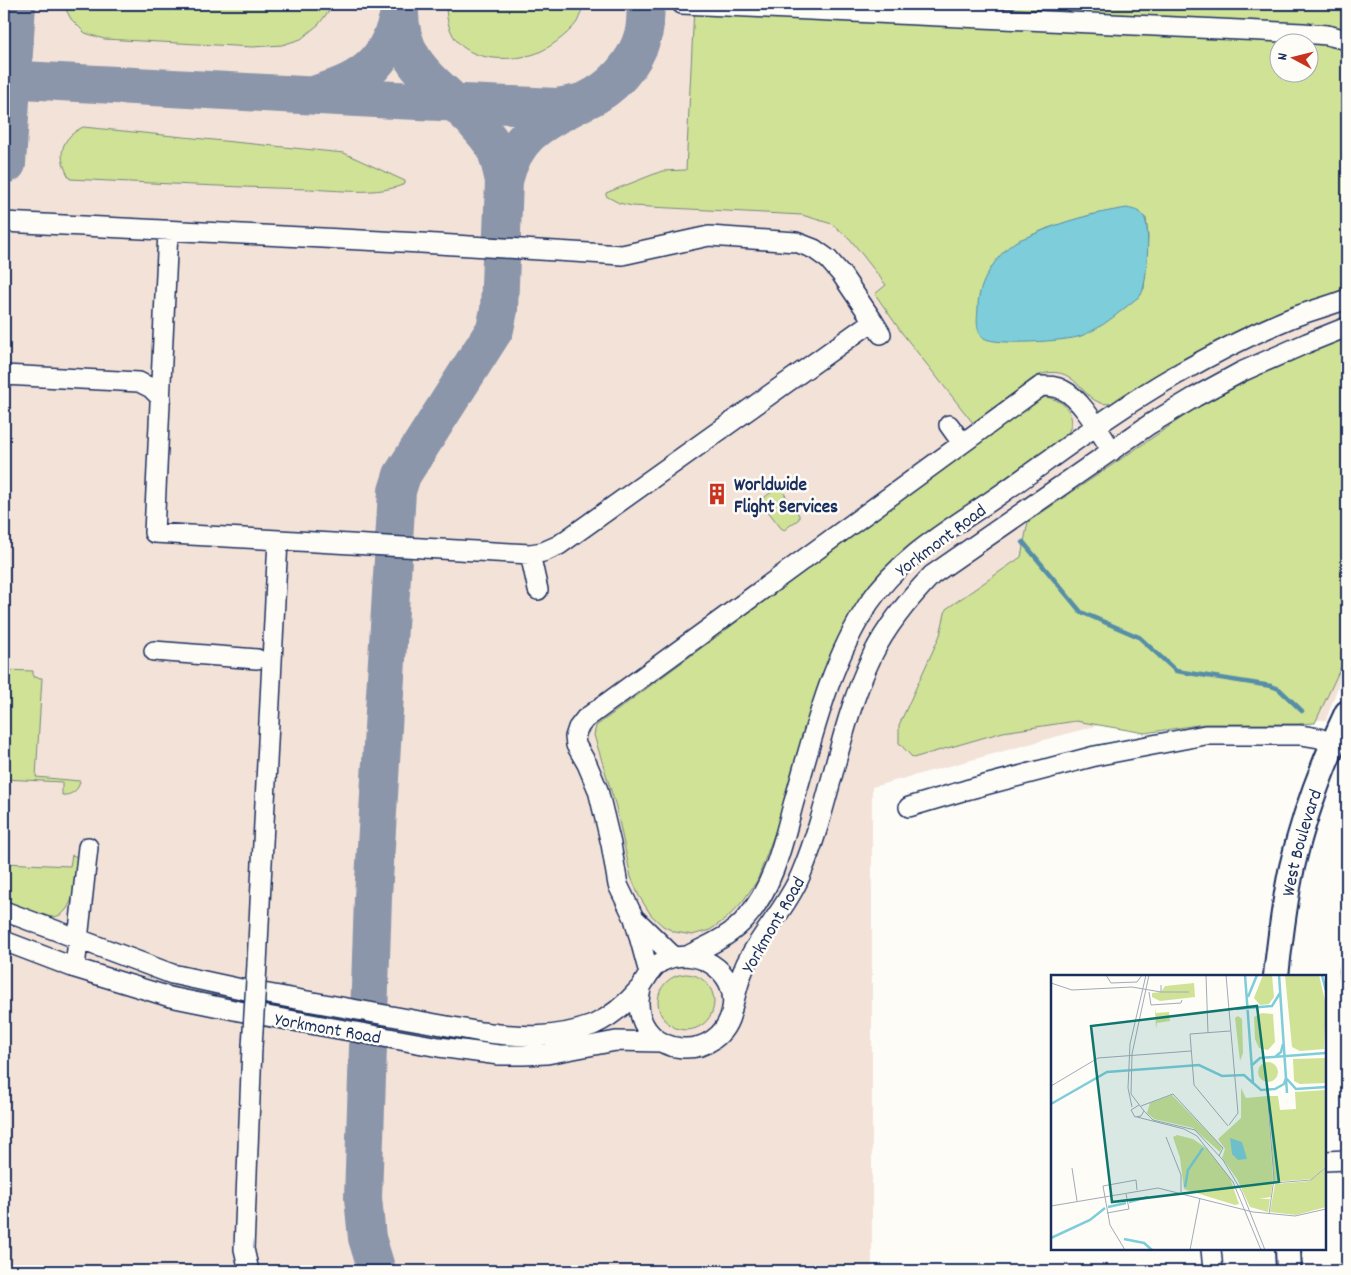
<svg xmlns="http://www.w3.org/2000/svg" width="1351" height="1275" viewBox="0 0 1351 1275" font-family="Dekko,sans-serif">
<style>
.built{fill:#f3e2d8;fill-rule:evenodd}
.green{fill:#d0e296;stroke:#76887a;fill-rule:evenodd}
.water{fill:#7ecdda;stroke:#568ea8}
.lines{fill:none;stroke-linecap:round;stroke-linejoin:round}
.stream{stroke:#568ea8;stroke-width:4.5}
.taxiway{stroke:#8c96aa;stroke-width:38}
.minor-casing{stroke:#1b2f5e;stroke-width:22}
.major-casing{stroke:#1b2f5e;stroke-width:28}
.minor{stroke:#fdfcf7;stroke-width:19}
.major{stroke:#fdfcf7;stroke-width:24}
.minor-bridge-casing{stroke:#1b2f5e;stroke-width:22;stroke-linecap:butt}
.minor-bridge{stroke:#fdfcf7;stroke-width:19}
.labels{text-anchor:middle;stroke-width:5;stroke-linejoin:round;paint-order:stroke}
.poi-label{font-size:19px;font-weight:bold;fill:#1b2f5e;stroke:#fdfcf7;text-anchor:start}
.street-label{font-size:19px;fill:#1b2f5e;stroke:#fdfcf7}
.inset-river{fill:none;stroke:#7ecdda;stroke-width:2.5}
.inset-road{fill:none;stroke:#a3aaba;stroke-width:1}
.view{fill:#0f766e;fill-opacity:0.15;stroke:#0f766e;stroke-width:2.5}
.inset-edge{fill:none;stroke:#1b2f5e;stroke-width:2.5}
</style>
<rect width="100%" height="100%" fill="#fdfcf7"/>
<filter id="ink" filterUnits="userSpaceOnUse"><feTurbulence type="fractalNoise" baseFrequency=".02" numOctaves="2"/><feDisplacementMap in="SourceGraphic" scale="10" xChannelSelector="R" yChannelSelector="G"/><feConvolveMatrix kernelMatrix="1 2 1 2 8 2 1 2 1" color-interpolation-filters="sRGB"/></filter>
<g filter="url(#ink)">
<!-- built -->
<path class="built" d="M4,4H1347V661L1326,720L1125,718L872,787V1271H4ZM1278,42H1308V72H1278Z"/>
<!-- green -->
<path class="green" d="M63,4H334L319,24L301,39L282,45L253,47L104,39L85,33L71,19Z
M446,4H584C582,9 580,16 577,22C569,34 545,52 531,55C508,61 472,61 456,40C448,29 446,16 446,4Z
M800,4H1347V33Z
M694,7L1347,43V290L1115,403C1081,411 1082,363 1042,374C1033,377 1024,385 1017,391C1002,402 988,413 973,423L902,333L875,294L886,285L850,239L832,224L802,215L632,206L619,203L606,196V193L662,171L686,170ZM1278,42H1308V72H1278ZM1094,214L1146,218L1148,237L1144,289L1014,243L1048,228Z
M83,127L344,153L405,181V184C378,196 337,190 307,189C228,187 149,183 70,179C57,157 59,139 83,127Z
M1347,337V654L1315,723L1297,724H1204L1145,733L1076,721L1003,732L913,758L899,743V725L940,635L946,609L1021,557L1028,522L1202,404L1279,365Z
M1045,397C1068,400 1081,420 1063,439L925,537L826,668L812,707L777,827L757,881L743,901L727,918L710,930L692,935L675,932L663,926L651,915L639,896L631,877L616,807L594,735L596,726L1035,401Z
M779,486L799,515V519L784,530L781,528L760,501Z
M4,670L33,671V677L42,678L36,777L80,781C79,790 71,796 62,795V782L4,779Z
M72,855L78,857C77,873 76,917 52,917C42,918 15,905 4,900V863L70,866Z
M658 1002a28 28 0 1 1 56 0a28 28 0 1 1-56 0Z"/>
<!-- water -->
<path class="water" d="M1127,208C1134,210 1140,210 1144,217C1151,226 1147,285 1141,295C1123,309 1103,328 1081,336C1068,341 995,346 984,338C974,331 978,316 978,306C978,284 996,255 1015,242C1020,239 1027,237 1032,235C1063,221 1094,213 1127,208Z"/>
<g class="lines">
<!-- stream -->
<path class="stream" d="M1023,542L1081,612L1139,637L1176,671L1271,686L1279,689L1302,711
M1342,980L1341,971L1347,943
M1346,1003L1347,1008"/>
<!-- taxiway -->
<path class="taxiway" d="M400,4C397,63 434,81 471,118C479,127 487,135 493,145C499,156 501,169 504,181
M4,79L395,100L558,107C567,105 576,104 585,101C612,89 635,64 643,35C646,25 645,14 646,4
M319,93C367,80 389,59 400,9
M7,164L17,4
M377,1271L367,1238L363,1198L373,897L397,491L402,475L495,329L499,310L504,181C516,132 543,123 584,101"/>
<!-- minor casing -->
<g class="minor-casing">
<path id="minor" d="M682,4L1303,33L1327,35L1347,40
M4,222L421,243L622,255L709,236L796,242L814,249L828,259L842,275L873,321
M168,231L154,533L530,554L543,552L559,545L873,321L881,334
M4,375L139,382L151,388L161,398
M949,425L962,443
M530,554L538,590
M154,651L257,659
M909,807L966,790L1095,756L1205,735H1301L1319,738L1333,744
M4,911L172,974L246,990L481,1032C519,1037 556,1039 593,1025C611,1017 627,1003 640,988C647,979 650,968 661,962C694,944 739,970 732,1009C721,1066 638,1058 639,1002C639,997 641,991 641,987
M635,919L674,957
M4,941L75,968L170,997L244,1012L439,1047L499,1055H523L547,1054L616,1041L660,1042
M689,955C709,945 731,936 746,918C773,888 783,843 793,805C813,736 829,664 869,603C901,555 955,526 1001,494C1059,453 1115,410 1176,375C1213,354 1252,334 1291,318C1309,311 1329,306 1347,299
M257,964L278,540
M75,968L88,847
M649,973L634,918L618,885L611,844L598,790L587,764L576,745L575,737L578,728L585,719L1041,386C1049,386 1056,386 1063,390C1082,399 1100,433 1112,451
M732,1008C737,991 740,973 749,958C765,929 788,905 801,874C831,803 839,724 873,654C888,624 909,599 932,575L1150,424L1195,397L1241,372L1307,343L1347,327
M1325,1161L1347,1160
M1211,1249L1213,1271
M249,1271L244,1249L252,1047"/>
</g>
<!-- major casing -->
<g class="major-casing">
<g id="major">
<path id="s1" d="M1276,976C1280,940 1284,903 1292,867C1304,814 1324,762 1347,713"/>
<path d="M1288,1249L1289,1271"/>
</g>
</g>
<!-- minor -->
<use href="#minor" class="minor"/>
<!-- major -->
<use href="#major" class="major"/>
<!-- minor-bridge casing -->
<g class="minor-bridge-casing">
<path id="minor-bridge" d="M252,1047L257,964"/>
</g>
<!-- minor-bridge -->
<use href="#minor-bridge" class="minor-bridge"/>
</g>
</g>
<!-- icons -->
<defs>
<g id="building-bare" transform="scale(1.725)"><path d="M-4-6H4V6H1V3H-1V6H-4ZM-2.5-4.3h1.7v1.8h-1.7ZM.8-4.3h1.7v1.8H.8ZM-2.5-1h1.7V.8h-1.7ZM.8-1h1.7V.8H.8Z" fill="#c8321e" stroke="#fdfcf7" stroke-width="2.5" paint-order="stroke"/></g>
</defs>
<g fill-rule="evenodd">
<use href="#building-bare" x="717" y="494"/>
</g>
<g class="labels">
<!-- poi labels -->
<g class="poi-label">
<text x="734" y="490">Worldwide<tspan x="734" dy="22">Flight Services</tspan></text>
</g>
<!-- street labels -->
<g class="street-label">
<text transform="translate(940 539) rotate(-37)" y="7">Yorkmont Road</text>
<text dy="7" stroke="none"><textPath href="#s1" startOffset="136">West Boulevard</textPath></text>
<text transform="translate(772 924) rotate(-60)" y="7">Yorkmont Road</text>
<text transform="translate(328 1027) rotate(10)" y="7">Yorkmont Road</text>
</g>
</g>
<!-- overview -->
<g transform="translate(1051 975)">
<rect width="275" height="275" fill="#fdfcf7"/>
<path d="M212,0H221L223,22L218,29L209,30L203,23ZM234,0H268L275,30L273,74L249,76L241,72ZM143,8L144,22L109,26L101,22V18L110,17L114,11ZM104,33L105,38L118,37L119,46L106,48L105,54ZM211,38L222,39L224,67L217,75L208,73L204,64L203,42ZM187,41L191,44L192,78L189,86L184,43ZM275,83V108L249,109L243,106L242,84ZM207 97a10 10 0 1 1 20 0a10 10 0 1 1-20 0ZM190,113L195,123L216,121L222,203L220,222L208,224H219L217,237L199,232L186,204L171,183L174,174L167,164L190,143ZM275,115V191L261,204L223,207L218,121H227L229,135L245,134L244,117ZM121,120L171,172L169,177L142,153L103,144L96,138L99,128ZM126,160L142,164L155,173L179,203L188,229L184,230L133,214L129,183L122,162ZM274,193L275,232L245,240L219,237L224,209L259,206Z" fill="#d0e296"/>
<path d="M179,163L191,167L196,184L187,185L181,179Z" fill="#7ecdda"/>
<path class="inset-river" d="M194,0L202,108L210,115L224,114L233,109L235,103M228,0L236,118M271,0L275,16M197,22L206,0M185,34L221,31L229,18M224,82L230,77L232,69M200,91L209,83L275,78M235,103L245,114L275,112M0,129L56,97L148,90L171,101L193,100L202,108M134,212L137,195L152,173M78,227L97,222M57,232L75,228M0,263L39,245L54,233M73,264L93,268L101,275"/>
<path class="inset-road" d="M55,0L60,8L86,7L91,0M155,0L157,58M175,0L187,138L178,150M0,8L21,15L81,12L110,17V10M98,17L100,30L130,28L131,25M110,17H138M0,111L47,83L140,76M216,115L223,204L218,239M88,130L80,135L84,142L90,141L93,136L80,119L81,79L98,0M90,131L122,119L172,173L168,181M81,132L77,113L79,69L95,0M93,136L102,145L144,155L172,185L191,217L214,275M86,142L133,154L146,161L182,207L210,275M177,151L143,110L139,59L179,56M115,162L130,200V217M21,193L26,226M223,208L260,205L275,192M0,231L107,213L202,237L244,241L275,234M56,238L78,234L75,219M74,275L59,250L52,211L85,205L86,215M139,275L149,223"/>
<path class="view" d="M206,31L228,207L61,227L40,51Z"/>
<rect width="275" height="275" class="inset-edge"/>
</g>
<!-- margin -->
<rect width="1351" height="1275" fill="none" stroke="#fdfcf7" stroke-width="20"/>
<rect x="10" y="10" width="1331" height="1255" fill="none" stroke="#1b2f5e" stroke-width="2" filter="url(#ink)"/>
<!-- north arrow -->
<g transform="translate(1294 58) rotate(277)"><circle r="24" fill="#fdfcf7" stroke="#a3aaba"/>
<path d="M0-4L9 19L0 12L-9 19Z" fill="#c8321e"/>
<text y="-8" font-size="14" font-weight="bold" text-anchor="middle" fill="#1b2f5e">N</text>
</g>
</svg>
